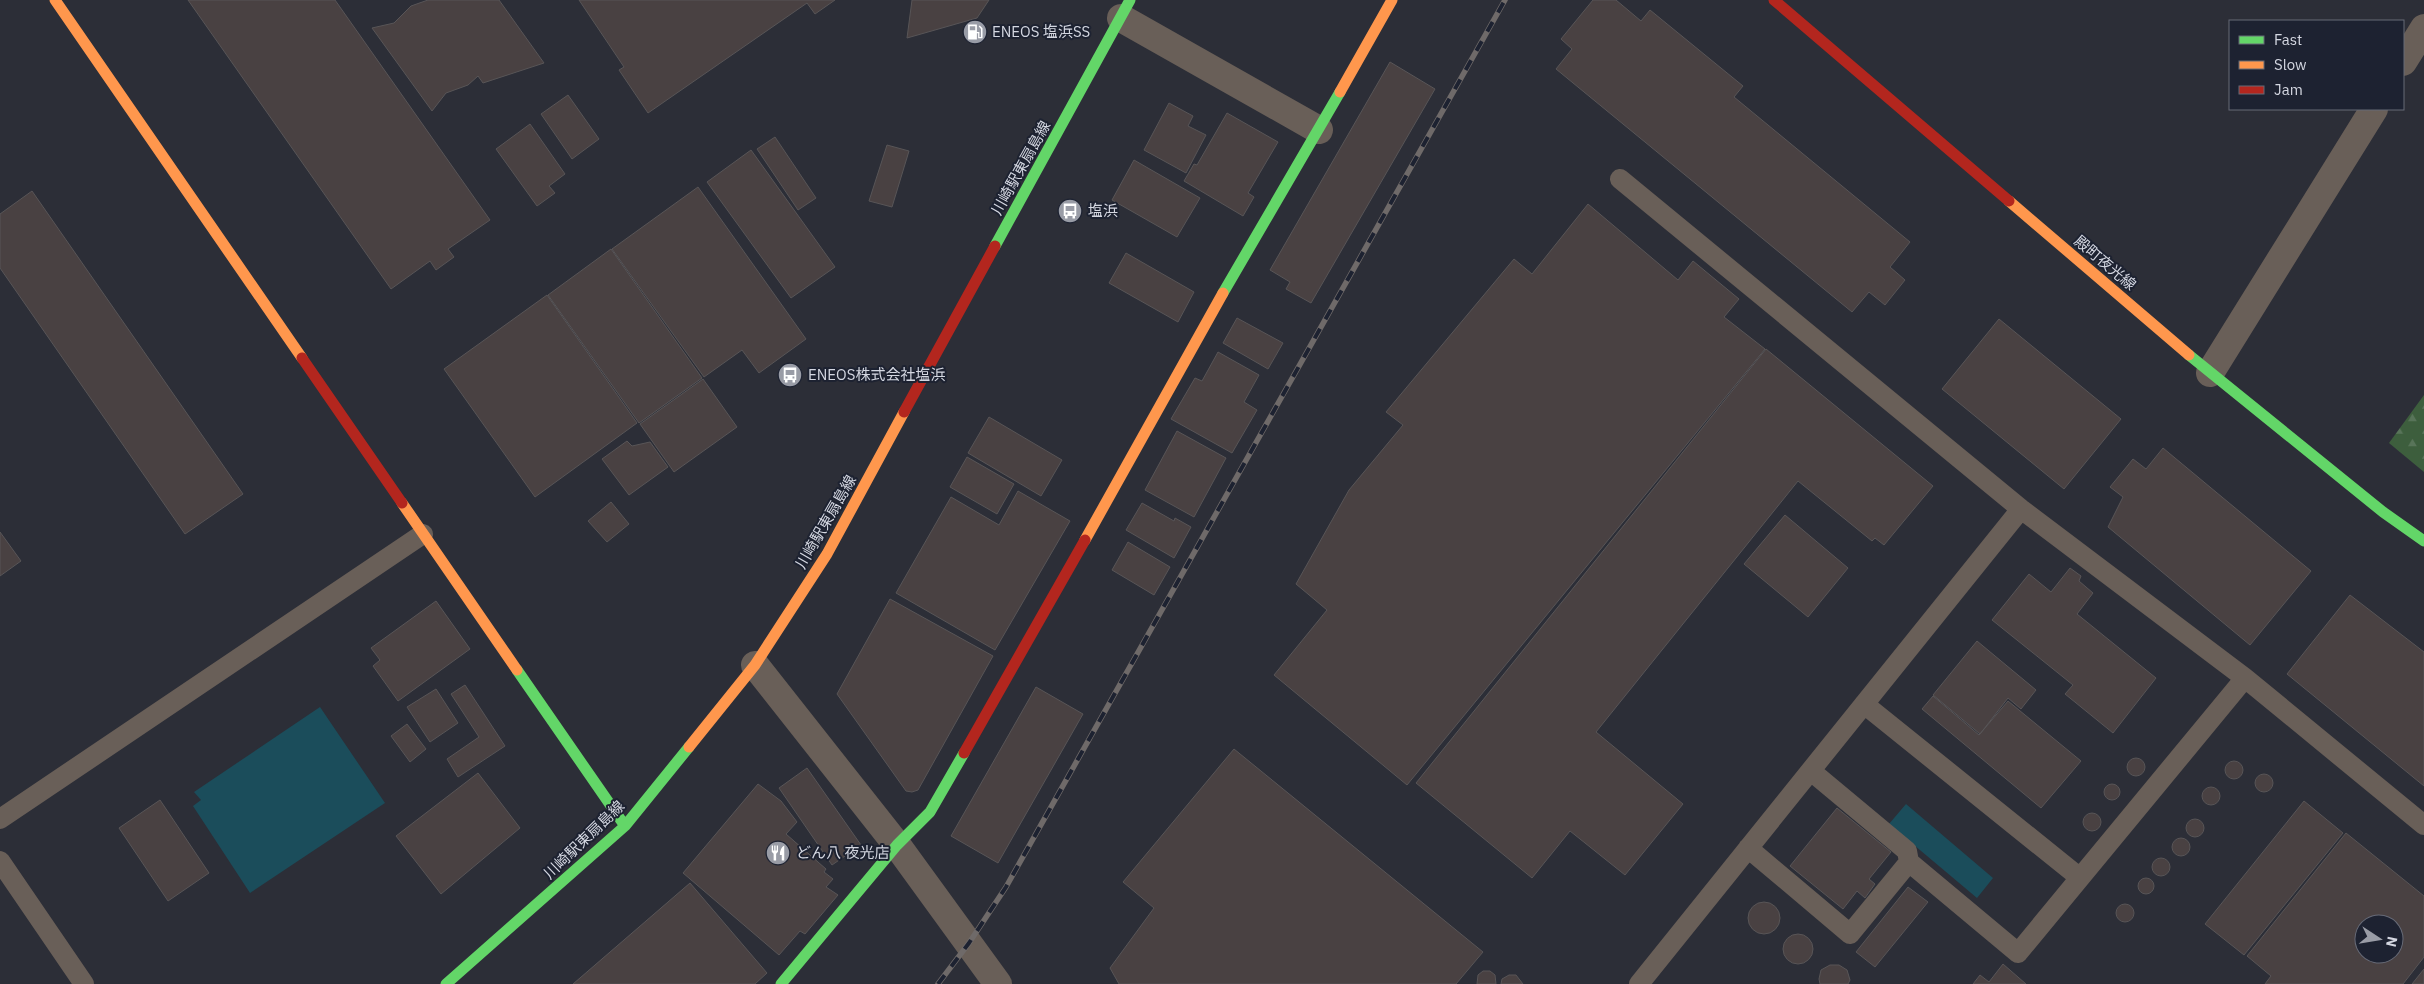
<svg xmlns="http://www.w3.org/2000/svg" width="2424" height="984" viewBox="0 0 2424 984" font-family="'IBM Plex Sans','Noto Sans JP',sans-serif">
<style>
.forest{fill:url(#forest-firs)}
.water{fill:#1b4d5b}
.building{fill:#494142;stroke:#585557;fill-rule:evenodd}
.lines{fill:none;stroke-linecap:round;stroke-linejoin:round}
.lane{stroke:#695f58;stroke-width:20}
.street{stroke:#695f58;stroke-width:28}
.fast{stroke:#63d668;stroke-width:11}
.slow{stroke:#ff974d;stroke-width:11}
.jam{stroke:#b3261e;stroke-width:11}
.rail-casing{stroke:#6f6a69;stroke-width:5.5}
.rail{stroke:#1d2231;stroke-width:4;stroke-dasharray:11;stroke-linecap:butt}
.labels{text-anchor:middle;stroke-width:4;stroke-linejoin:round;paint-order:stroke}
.poi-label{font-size:15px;fill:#d4d7e1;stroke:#1d2231;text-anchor:start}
.street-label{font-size:15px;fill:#d4d7e1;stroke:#1d2231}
</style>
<defs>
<pattern id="forest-firs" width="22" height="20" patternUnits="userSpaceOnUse" patternTransform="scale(1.25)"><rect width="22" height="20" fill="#3d5e3d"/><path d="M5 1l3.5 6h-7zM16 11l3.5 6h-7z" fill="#587459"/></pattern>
</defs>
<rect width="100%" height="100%" fill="#2c2e37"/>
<!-- forest -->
<path class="forest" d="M2424,395V472L2389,443Z"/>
<!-- water -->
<path class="water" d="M320,707L385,803L250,893L193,806L201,800L194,792Z
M1906,804L1993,878L1977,898L1889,824Z"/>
<!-- building -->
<path class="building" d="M188,0H335L490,220L448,249L454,257L436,270L430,261L391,289Z
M428,0H499L544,63L483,83L478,76L468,85L446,93L432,111L372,28L394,23L411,6Z
M579,0H835L815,14L807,3L648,113L619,70L624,67Z
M912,0H989L977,18L907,38Z
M1593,0H1616L1641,21L1650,10L1743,86L1734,97L1910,242L1890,267L1905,280L1885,305L1869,292L1852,312L1556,69L1572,49L1561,39Z
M1390,62L1435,89L1311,303L1286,289L1290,282L1270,270Z
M568,95L599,139L572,159L541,114Z
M1169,103L1193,116L1188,126L1206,135L1186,173L1144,150Z
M1227,113L1278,142L1248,193L1254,197L1243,216L1184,181L1194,164L1197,165Z
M530,124L565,174L549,186L555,193L537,206L496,149Z
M775,137L816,198L798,210L757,149Z
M887,145L909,151L892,207L869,201Z
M751,150L835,267L791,298L707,182Z
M1134,160L1200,198L1177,237L1112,200Z
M698,187L806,339L759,373L742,350L704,377L612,249Z
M32,191L243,494L185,534L0,268V214Z
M1588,204L1678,280L1693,261L1739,299L1724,317L1765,349L1407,785L1274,675L1327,610L1296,584L1349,490L1403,425L1386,412L1514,259L1532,274Z
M611,249L702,378L639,423L548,295Z
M1126,253L1194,292L1178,322L1109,283Z
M547,295L637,423L535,497L444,369Z
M1237,318L1283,343L1268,369L1223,343Z
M1999,319L2121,419L2064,489L1942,389Z
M1766,349L1933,486L1884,545L1875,538L1872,541L1798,481L1596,732L1683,804L1625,875L1570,831L1532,878L1416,783Z
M1218,352L1259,375L1244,402L1257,410L1232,453L1171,419L1195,378L1202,381Z
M703,379L737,427L674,472L640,424Z
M989,417L1062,460L1041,496L968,453Z
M1177,431L1226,458L1194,517L1145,490Z
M627,441L632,446L650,442L668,467L629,495L602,459Z
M2163,448L2311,571L2250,645L2108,527L2123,497L2110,487L2133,459L2146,469Z
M967,457L1014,484L997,514L950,487Z
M1018,491L1070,521L995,650L896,593L951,497L999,525Z
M611,502L629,524L607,542L588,521Z
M1142,503L1174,521L1175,518L1191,527L1174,558L1126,530Z
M1785,515L1848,568L1808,617L1744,564Z
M0,532L21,561L0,576Z
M1128,542L1170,567L1154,595L1112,570Z
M2070,568L2081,576L2079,581L2093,593L2077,614L2156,678L2113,733L2065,694L2073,685L1992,620L2029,574L2051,592Z
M2350,595L2424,652V786L2287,674Z
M890,599L993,656L918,790L912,792L906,791L837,694Z
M436,601L470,649L398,701L373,666L380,660L371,648Z
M1977,641L2036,690L2021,709L2008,698L1980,734L1933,695Z
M465,685L505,746L458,777L447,759L479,737L451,694Z
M1036,687L1083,714L998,863L951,836Z
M436,689L458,723L430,742L407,707Z
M1933,696L1979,735L2008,701L2081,761L2041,808L1922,709Z
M407,724L426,749L410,762L391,736Z
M1234,749L1483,952L1456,984H1119L1110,968L1154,908L1123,882Z
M2127 767a9 9 0 1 1 18 0a9 9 0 1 1-18 0Z
M2225 770a9 9 0 1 1 18 0a9 9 0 1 1-18 0Z
M807,768L861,845L832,865L779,788Z
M478,773L520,828L441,894L396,836Z
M2255 783a9 9 0 1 1 18 0a9 9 0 1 1-18 0Z
M2104 792a8 8 0 1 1 16 0a8 8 0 1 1-16 0Z
M758,784L781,801L797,822L786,834L826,869L824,872L833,879L826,887L838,895L805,934L800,931L779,955L683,873Z
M2202 796a9 9 0 1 1 18 0a9 9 0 1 1-18 0Z
M160,800L209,873L168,901L119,828Z
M2304,801L2343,833L2244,955L2205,924Z
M1837,808L1891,852L1869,879L1875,884L1865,898L1857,891L1843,909L1790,866Z
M2083 822a9 9 0 1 1 18 0a9 9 0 1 1-18 0Z
M2186 828a9 9 0 1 1 18 0a9 9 0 1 1-18 0Z
M2346,833L2424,896V957L2403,984H2265L2271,976L2247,956ZM2364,924H2394V954H2364Z
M2172 847a9 9 0 1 1 18 0a9 9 0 1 1-18 0Z
M2152 867a9 9 0 1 1 18 0a9 9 0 1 1-18 0Z
M2138 886a8 8 0 1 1 16 0a8 8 0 1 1-16 0Z
M690,883L767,973L755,984H573Z
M1908,887L1928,902L1875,967L1856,952Z
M1748 918a16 16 0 1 1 32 0a16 16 0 1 1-32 0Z
M2116 913a9 9 0 1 1 18 0a9 9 0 1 1-18 0Z
M1783 949a15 15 0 1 1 30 0a15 15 0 1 1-30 0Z
M2003,964L2026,984H1973L1980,975L1989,982Z
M1830,965H1839L1847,970L1850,980L1848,984H1820L1819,979L1821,970Z
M2424,969V984H2412Z
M1483,971H1490L1495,975L1496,984H1477L1478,975Z
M1509,975H1516L1523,984H1501L1502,979Z"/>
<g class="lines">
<!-- lane -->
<path class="lane" d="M1620,179L2021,509L2245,678L2424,825
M1864,704L2079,877
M0,819L423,534
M1748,848L1850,934L1909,862L1907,851L1811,771
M0,861L84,984
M1909,862L2018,953L2245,678
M1639,984L2021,509"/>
<!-- street -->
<path class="street" d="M1121,18L1319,130
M2403,62L2424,28
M2210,373L2374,109
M755,665L897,845L998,984"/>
<!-- fast -->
<path class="fast" d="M995,246L1130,0
M1223,293L1340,92
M2189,355L2383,512L2424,541
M517,670L625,826
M446,984L625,826L689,747
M781,984L897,845L930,812L964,753"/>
<!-- slow -->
<path class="slow" d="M55,0L302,358
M1340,92L1392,0
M2009,201L2189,355
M402,503L517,670
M1085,540L1223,293
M689,747L755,665L827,554L904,412"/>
<!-- jam -->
<path class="jam" d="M1774,0L2009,201
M302,358L402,503
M904,412L995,246
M964,753L1085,540"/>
<!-- rail casing -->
<g class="rail-casing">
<path id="rail" d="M938,984L969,943L1006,887L1505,0"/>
</g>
<!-- rail -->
<use href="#rail" class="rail"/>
</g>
<!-- icons -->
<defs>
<g id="fuel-disc" transform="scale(1.25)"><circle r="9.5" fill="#999ca6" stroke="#1d2231"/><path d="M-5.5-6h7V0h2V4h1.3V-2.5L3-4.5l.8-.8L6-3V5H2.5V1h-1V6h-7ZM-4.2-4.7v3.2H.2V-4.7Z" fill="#fff"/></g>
<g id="bus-disc" transform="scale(1.25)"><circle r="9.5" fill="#999ca6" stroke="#1d2231"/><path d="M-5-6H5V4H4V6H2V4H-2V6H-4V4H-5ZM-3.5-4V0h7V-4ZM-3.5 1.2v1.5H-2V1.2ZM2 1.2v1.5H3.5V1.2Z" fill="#fff"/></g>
<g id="restaurant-disc" transform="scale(1.25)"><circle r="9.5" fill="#999ca6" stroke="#1d2231"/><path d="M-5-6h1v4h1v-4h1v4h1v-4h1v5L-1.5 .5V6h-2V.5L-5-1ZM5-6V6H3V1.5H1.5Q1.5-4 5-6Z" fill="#fff"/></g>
</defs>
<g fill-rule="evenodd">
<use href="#fuel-disc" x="975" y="32"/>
<use href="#bus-disc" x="1070" y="211"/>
<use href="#bus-disc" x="790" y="375"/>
<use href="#restaurant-disc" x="778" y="853"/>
</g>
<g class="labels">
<!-- poi labels -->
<g class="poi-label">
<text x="992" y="37">ENEOS 塩浜SS</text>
<text x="1088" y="216">塩浜</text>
<text x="808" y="380">ENEOS株式会社塩浜</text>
<text x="796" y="858">どん八 夜光店</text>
</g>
<!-- street labels -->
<g class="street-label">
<text transform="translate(1021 168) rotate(-61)" y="5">川崎駅東扇島線</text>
<text transform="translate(2105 263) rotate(40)" y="5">殿町夜光線</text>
<text transform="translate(826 522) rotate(-60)" y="5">川崎駅東扇島線</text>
<text transform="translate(584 840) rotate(-44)" y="5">川崎駅東扇島線</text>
</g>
</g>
<!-- legend -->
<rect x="2229" y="20" width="175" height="90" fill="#1d2231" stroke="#666a77"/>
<rect x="2239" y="36" width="25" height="8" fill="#63d668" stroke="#666a77"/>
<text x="2274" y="45" font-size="15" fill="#d4d7e1">Fast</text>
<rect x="2239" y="61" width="25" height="8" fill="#ff974d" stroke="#666a77"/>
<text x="2274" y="70" font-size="15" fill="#d4d7e1">Slow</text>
<rect x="2239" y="86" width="25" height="8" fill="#b3261e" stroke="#666a77"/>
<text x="2274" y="95" font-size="15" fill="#d4d7e1">Jam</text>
<!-- north arrow -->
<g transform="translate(2379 939) rotate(102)"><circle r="24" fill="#1d2231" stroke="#666a77"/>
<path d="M0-4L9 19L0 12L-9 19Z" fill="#999ca6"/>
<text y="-8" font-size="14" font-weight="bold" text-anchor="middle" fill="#d4d7e1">N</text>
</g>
</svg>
